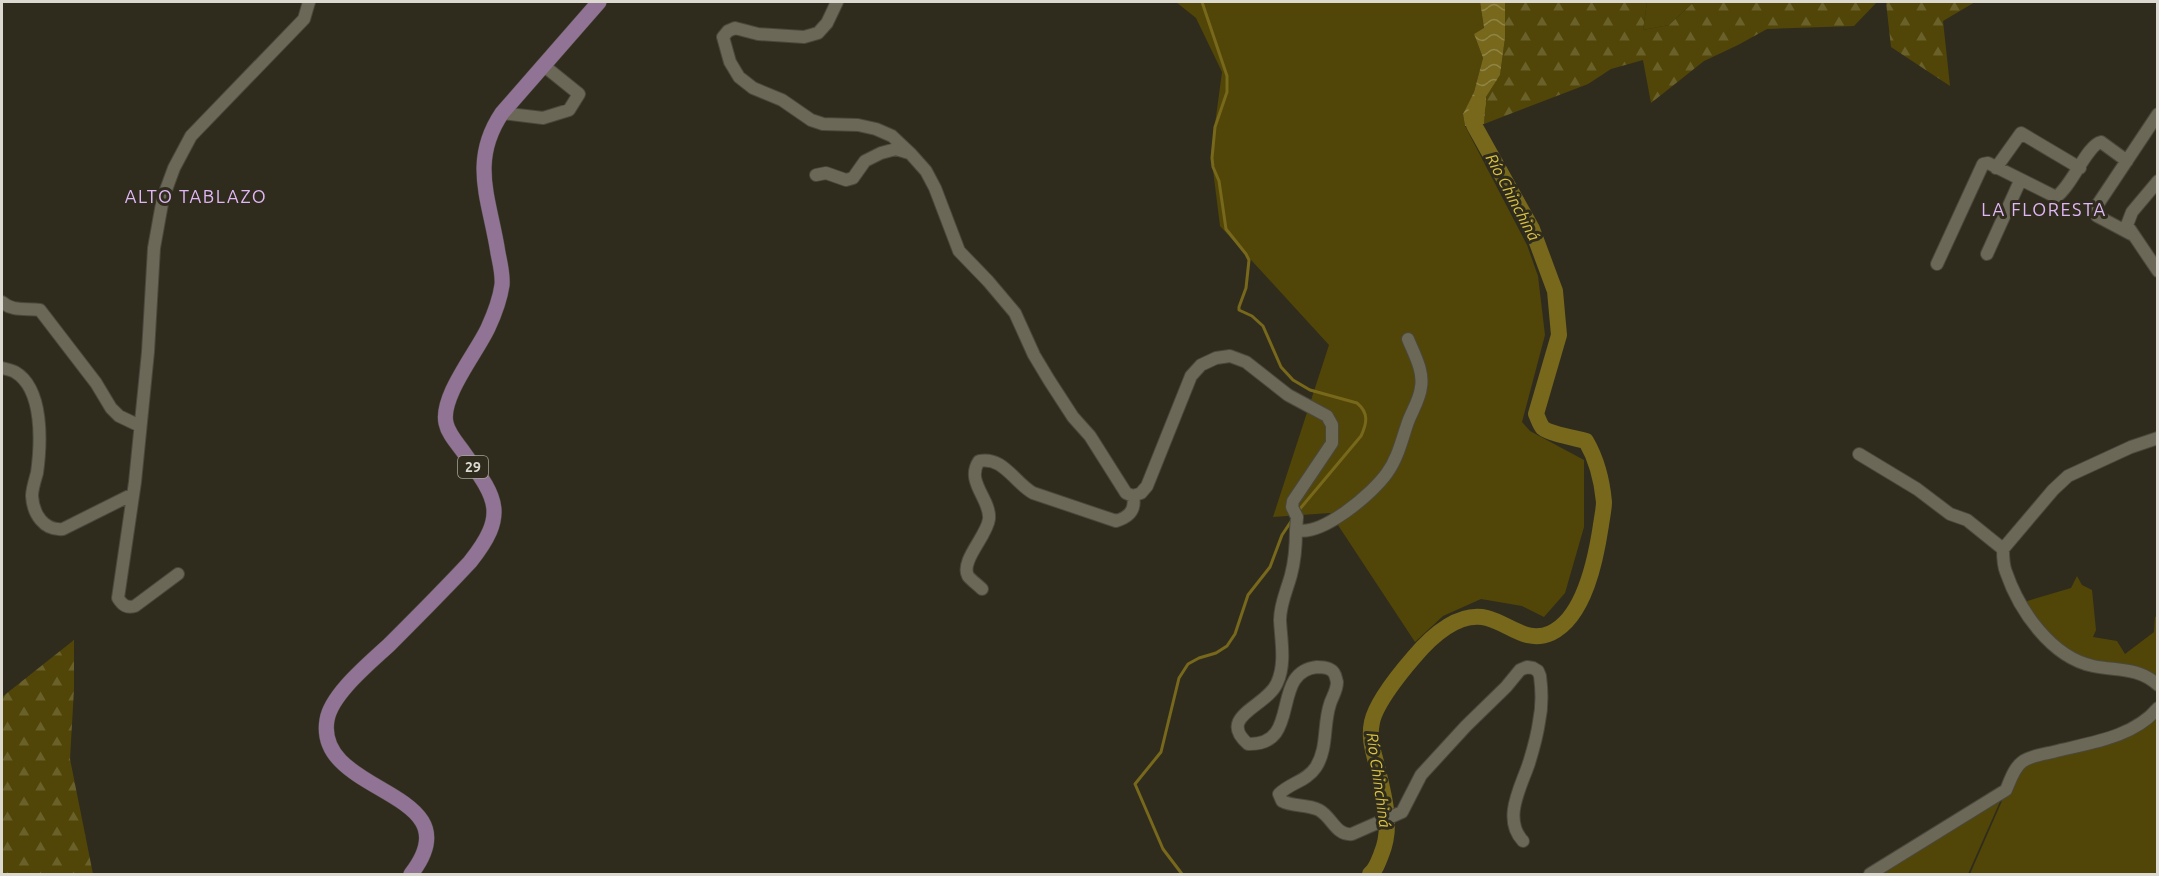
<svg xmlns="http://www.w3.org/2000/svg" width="2159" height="876" viewBox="0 0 2159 876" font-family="Ubuntu,sans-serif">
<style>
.green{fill:#514607}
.forest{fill:url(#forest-firs)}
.water{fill:url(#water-waves)}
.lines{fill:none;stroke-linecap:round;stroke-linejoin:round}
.stream{stroke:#77681b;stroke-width:3}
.river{stroke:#77681b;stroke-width:16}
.minor-casing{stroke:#4a483b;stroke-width:14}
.major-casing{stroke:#4a483b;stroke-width:16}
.minor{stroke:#6b6858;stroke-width:12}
.major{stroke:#907395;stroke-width:15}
.labels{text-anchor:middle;stroke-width:6;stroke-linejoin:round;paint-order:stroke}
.shield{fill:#2f2c1e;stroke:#a7a59b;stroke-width:1.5}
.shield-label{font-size:14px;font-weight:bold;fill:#dbd9d0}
.water-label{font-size:16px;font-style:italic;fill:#ddc43e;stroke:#2f2c1e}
.quarter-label{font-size:18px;letter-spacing:1.5px;fill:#e2b7f7;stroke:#2f2c1e}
</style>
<defs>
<pattern id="forest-firs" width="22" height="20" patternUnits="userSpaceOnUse" patternTransform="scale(1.5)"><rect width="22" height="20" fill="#514607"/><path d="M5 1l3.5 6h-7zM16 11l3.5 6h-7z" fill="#69602a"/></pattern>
<pattern id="water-waves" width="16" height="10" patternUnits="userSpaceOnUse" patternTransform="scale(1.5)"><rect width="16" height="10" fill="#77681b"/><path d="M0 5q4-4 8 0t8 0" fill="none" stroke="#908446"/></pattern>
</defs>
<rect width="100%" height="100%" fill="#2f2c1e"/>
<!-- green -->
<path class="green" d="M1176,2H1480L1484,29L1474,34L1483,58L1474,92L1463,114L1465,126L1527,245L1538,276L1545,335L1522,422L1530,431L1584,460V527L1565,593L1544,617L1522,606L1481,599L1443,616L1415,642L1330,513L1273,517L1329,345L1220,226L1211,154L1222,72L1196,18Z
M1647,2H1694L1669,25L1643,30Z
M2077,576L2082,585L2092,590L2096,630L2093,637L2117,641L2125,654L2154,632L2155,617L2157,616V680C2133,673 2083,664 2063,649C2048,637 2036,617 2024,602L2071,588Z
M2157,713V874H1970L2005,794L2025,764Z
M2002,797L1968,874H1877Z"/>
<!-- forest -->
<path class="forest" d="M1505,2H1647L1643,30L1669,25L1694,2H1877L1854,26L1767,29L1738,45L1704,61L1651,103L1643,60L1611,69L1588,84L1484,124L1486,97L1500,75L1505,38Z
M1886,2H1975L1943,21L1950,86L1891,47Z
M74,640V689L70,759L93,874H2V697Z"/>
<!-- water -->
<path class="water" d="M1480,2H1505V38L1500,75L1486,97L1484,124L1465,126L1463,114L1474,92L1483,58L1474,34L1484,28Z"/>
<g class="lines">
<!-- stream -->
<path class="stream" d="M1202,2L1227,76V92L1215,127L1212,158L1213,167L1219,181L1226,229L1246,254L1249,260L1246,288L1239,307V310L1252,316L1263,326L1281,367L1293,380L1310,390L1357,403C1369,413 1367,423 1361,436L1299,510
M1182,874L1163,849L1135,784L1161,752L1179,678L1188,664L1199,658L1216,653L1227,646L1235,634L1248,595L1270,567L1282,535L1292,520"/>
<!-- river -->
<path class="river" d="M1370,874C1376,869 1378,863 1381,855C1394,825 1383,793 1376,762C1372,748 1369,736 1372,722C1376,703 1401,672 1414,657C1431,637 1458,611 1487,618C1510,624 1526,644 1551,633C1585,617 1596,558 1601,525C1602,517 1604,509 1604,502C1602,480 1597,460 1586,441C1576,438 1550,434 1543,428C1540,425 1538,418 1536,414L1559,335L1555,291L1532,229L1474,125L1478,103"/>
<!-- minor casing -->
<g class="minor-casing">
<path id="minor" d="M837,2L827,23L818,33L804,37L758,34L735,28L728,31L723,37L730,62L739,77L753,88L782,100L811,120L823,124L858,125L876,129L892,136L910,153L926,171L935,188L959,251L988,281L1015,313L1034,355L1049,380L1073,417L1090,436L1126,493L1133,496L1141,493L1147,486L1191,376L1201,365L1216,358L1230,356L1246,362L1288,395L1327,416L1332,425V443L1293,501L1292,507L1297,517L1296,530C1322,537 1373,493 1387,473C1398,458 1402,439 1408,422C1412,411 1420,399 1421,387C1424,371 1414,354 1408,339
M502,113L543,118L569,110L579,94L543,65
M1996,168L2021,133L2080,168
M816,175L826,173L846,180L853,178L865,161L881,153L896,149L909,153
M2158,181L2132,212L2127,225L2158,271
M2131,234L2097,216L2095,212L2096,207L2158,114
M1987,254L2020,181
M1937,264L1983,164L1988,163L2056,197C2072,186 2087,145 2101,142L2127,161
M2,302C13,312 26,308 40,310L96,383L111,408L119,416L140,426
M2,368C6,369 11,370 15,372C44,389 41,444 37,473C35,480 32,489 32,496C33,514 44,531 63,529L133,494
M2158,438L2131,447L2068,476L2053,490L2003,549C2003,556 2003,565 2006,572C2019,610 2051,657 2093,666C2117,671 2139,667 2158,685
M1859,454L1917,489L1950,514L1967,520L2003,549
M1296,530C1296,546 1295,560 1291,575C1287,590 1280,604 1280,620C1281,640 1286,664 1277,683C1267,707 1216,716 1248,744C1303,746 1269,672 1317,667C1323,667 1331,668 1334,673C1336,676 1336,679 1337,682C1337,691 1332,697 1330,704C1323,725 1328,748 1316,767C1307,781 1290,783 1279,794L1282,801C1293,807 1307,804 1319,810C1332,817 1336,836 1352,834L1402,812L1421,775L1466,726L1506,687L1520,670L1527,667L1533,668L1538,671L1540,676C1542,691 1542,708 1539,722C1537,736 1533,750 1529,763C1521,787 1502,819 1523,841
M178,574L135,606C127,608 123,606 118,598L135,482L148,352L154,248L163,198L174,168L191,136L304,19L309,2
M982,589C978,585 971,580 968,576C960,561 987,536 989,519C991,499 965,482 979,461C1003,456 1014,482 1033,493L1116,521C1129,517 1136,510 1133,496
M1870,874L2006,790C2010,781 2014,768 2022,762C2029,756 2044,754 2053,752C2088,743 2133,738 2158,708"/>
</g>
<!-- major casing -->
<g class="major-casing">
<path id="major" d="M411,874C477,789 314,796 327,720C331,694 371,662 390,644C417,617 444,590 470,562C510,512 495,497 462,450C456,442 448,433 446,423C440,397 477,352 488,328C494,315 500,299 502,285C503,275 500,263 498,253C490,200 469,162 502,113L599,2"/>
</g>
<!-- minor -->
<use href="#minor" class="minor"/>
<!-- major -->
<use href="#major" class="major"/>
</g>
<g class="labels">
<!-- shield labels -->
<rect class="shield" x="458" y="456" width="30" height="22" rx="4.5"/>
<g class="shield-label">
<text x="473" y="472">29</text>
</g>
<!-- water labels -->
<g class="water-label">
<text transform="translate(1513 197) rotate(62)" y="6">Río Chinchiná</text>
<text transform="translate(1379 780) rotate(82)" y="6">Río Chinchiná</text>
</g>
<!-- quarter labels -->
<g class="quarter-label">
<text x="196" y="203">ALTO TABLAZO</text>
<text x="2044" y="216">LA FLORESTA</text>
</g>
</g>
<!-- border -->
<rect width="2159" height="876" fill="none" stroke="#dbd9d0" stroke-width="6"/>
</svg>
